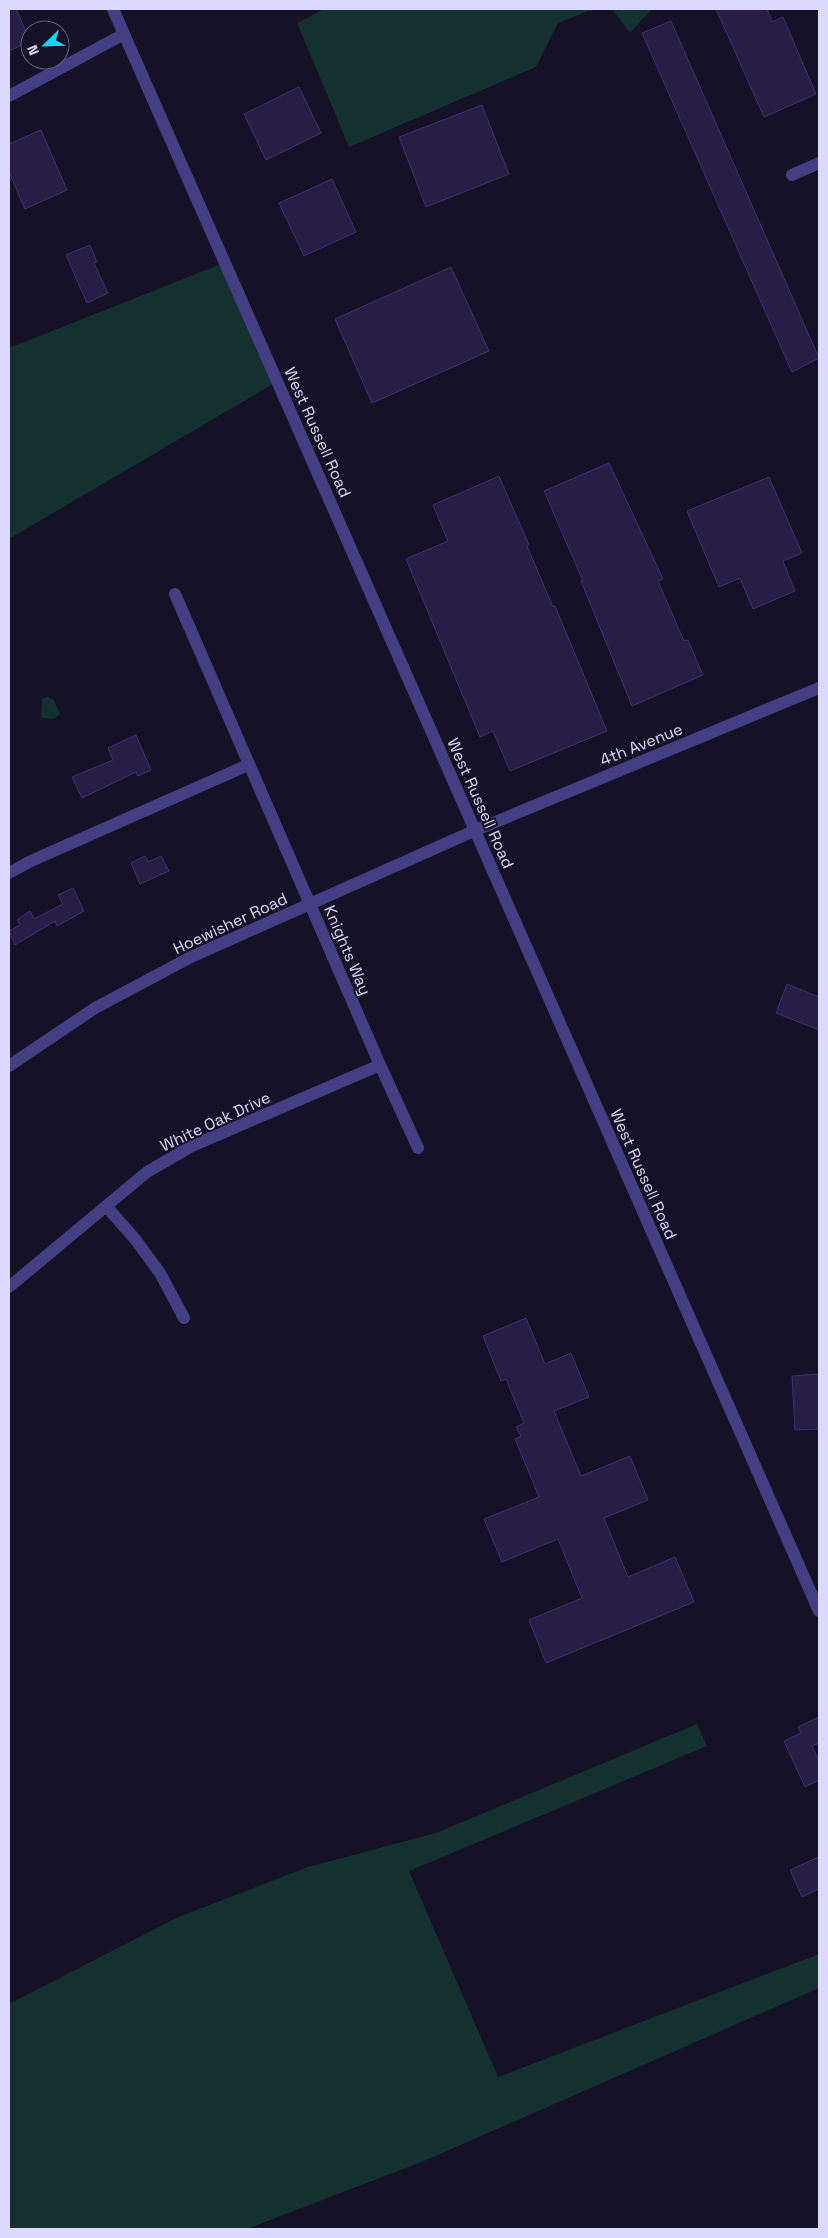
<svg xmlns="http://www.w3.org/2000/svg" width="828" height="2238" viewBox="0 0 828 2238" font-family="'Space Grotesk',sans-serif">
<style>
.green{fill:#14302f}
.building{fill:#271e46;stroke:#3f3170}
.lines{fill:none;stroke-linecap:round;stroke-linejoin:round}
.minor{stroke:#433f82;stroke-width:12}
.labels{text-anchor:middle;stroke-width:4;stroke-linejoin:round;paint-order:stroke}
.street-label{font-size:16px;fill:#ddd8fd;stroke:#151126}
</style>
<rect width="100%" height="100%" fill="#151126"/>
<!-- green -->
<path class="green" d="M324,9H601L588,11L558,23L536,67L349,147L297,23Z
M612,9H652L630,33Z
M226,262L278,381L9,539V348Z
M47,697L53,699L60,714L54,719L41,718L42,699Z
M697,1724L707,1746L409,1871L498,2077L819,1954V1988L424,2161L247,2229H9V2004L176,1918L308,1867L436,1833Z"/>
<!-- building -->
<path class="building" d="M9,9H16L30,41L9,51Z
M716,9H767L772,22L783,17L816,94L764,117Z
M671,21L819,358L792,372L642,33Z
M299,87L321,133L266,160L244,114Z
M482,105L509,174L426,207L399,137Z
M41,130L67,190L25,209L9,172V144Z
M332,179L356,232L304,256L279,203Z
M90,245L97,262L94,263L108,293L87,303L66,255Z
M451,267L489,351L372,403L335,319Z
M609,463L663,579L658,581L684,641L688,640L703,675L632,706L581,581H583L544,491Z
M499,476L529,545L527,546L553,607L555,606L607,731L510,771L493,731L480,737L406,559L448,541L433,505Z
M769,477L802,553L783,561L795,591L753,609L740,578L719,587L687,511Z
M136,735L151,770L138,776L136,772L82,798L72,777L113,760L108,748Z
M145,856L148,862L161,856L169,871L140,884L131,863Z
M73,888L84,911L57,926L55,921L15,945L9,931L20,925L17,920L30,911L34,919L63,904L58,895Z
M787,984L819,997V1030L776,1013Z
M526,1318L545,1364L571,1353L589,1397L554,1411L581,1476L630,1456L648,1500L604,1518L628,1577L675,1557L694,1602L546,1663L529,1620L582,1598L558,1539L502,1562L484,1519L539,1497L515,1439L521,1436L516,1427L524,1423L506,1379L501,1381L483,1336Z
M819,1374V1429L795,1430L792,1376Z
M819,1717V1743L812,1746L819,1761V1780L805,1787L784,1741L801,1733L798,1727Z
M819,1857V1889L802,1897L790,1870Z"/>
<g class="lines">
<!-- minor -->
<path class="minor" d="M113,9L819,1611
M9,96L124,34
M792,175L819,163
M175,594L380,1065L418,1148
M9,873L31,861L248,765
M9,1066L95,1008L191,957L476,830L819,688
M106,1206L135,1239L160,1273L184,1318
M9,1287L147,1172L192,1146L380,1065"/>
</g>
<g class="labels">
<!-- street labels -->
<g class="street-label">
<text transform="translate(318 432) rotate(66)" y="6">West Russell Road</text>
<text transform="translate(641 744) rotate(-22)" y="6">4th Avenue</text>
<text transform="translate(481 803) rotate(66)" y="6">West Russell Road</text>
<text transform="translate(230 923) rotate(-25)" y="6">Hoewisher Road</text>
<text transform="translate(348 950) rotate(67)" y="6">Knights Way</text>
<text transform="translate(215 1121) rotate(-25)" y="6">White Oak Drive</text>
<text transform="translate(644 1174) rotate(66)" y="6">West Russell Road</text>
</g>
</g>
<!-- border -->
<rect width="828" height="2238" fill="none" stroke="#ddd8fd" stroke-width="20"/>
<!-- north arrow -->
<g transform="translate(45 45) rotate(247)"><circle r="24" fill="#151126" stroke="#65617c"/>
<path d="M0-4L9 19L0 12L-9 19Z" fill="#0fd6f1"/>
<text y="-8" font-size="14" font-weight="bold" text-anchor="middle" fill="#ddd8fd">N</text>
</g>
</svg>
